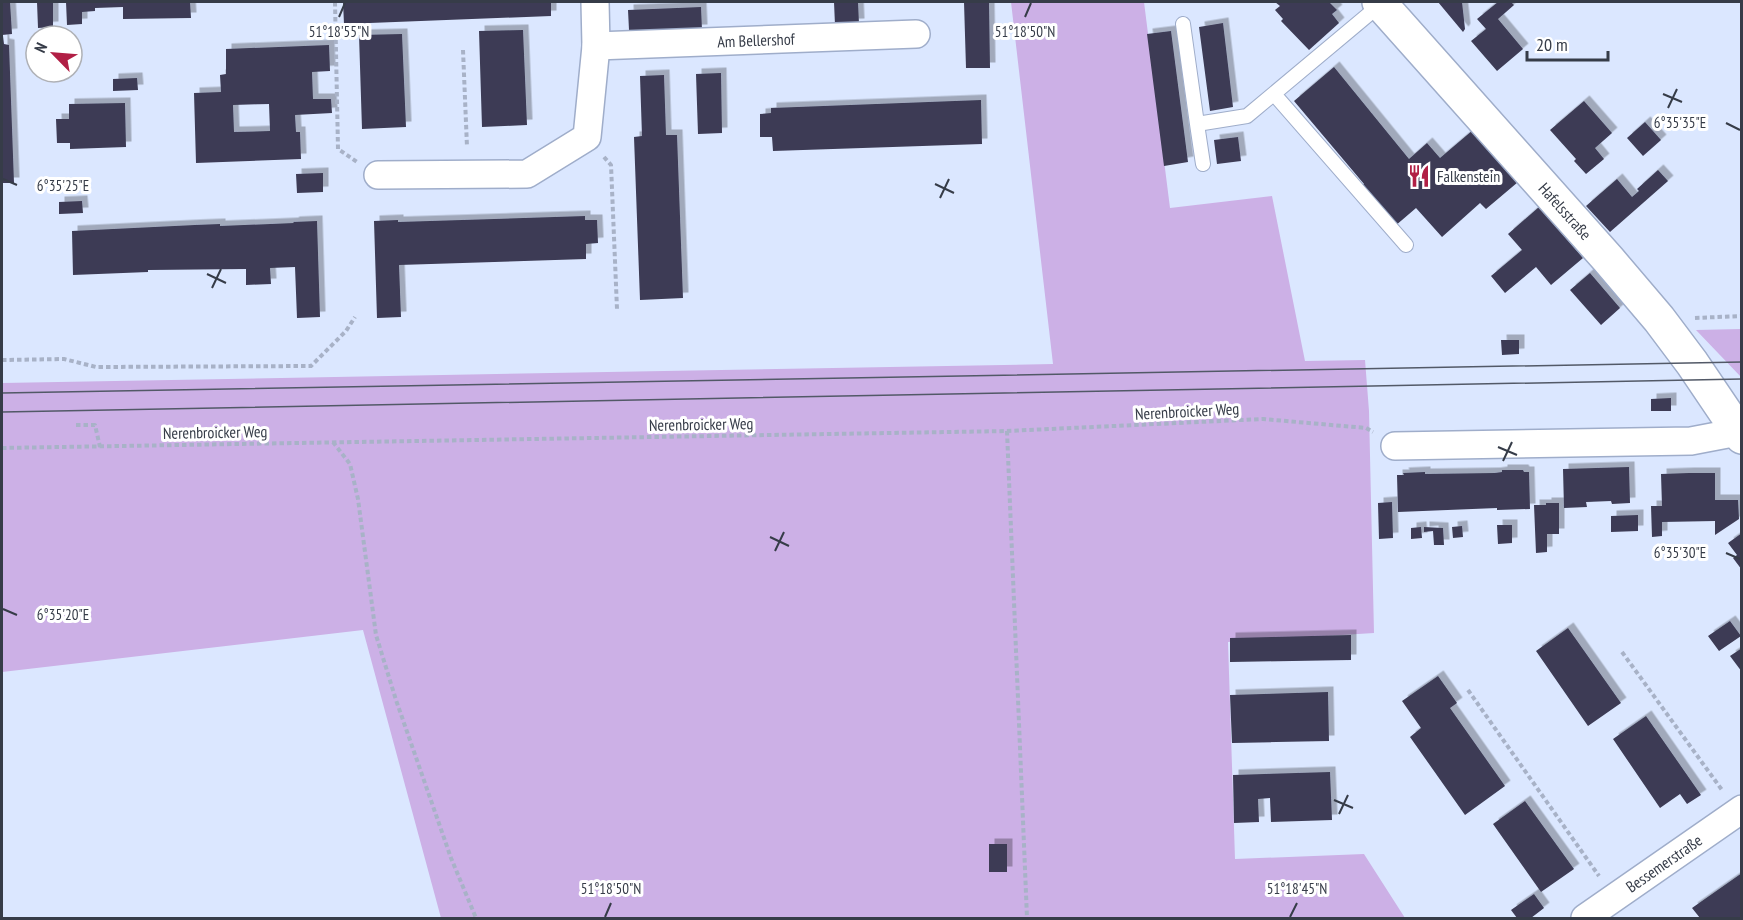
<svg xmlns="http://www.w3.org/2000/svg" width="1743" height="920" viewBox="0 0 1743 920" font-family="'PT Sans Narrow',sans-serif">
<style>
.green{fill:#ccb0e6}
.building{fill:#3c3b54;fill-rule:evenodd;filter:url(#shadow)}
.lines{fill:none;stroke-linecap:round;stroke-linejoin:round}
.lane-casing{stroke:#9fadca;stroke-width:16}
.street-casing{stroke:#9fadca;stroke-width:30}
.secondary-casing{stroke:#9fadca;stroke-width:36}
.path{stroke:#a8b2c7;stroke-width:4;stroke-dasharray:4.5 3;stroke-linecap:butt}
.lane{stroke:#fff;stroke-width:14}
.street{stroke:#fff;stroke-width:27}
.secondary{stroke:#fff;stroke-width:33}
.tram{stroke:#525967;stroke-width:1.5}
.ticks{fill:none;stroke:#363c48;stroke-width:2}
.labels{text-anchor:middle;stroke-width:6;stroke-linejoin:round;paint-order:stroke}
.street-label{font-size:16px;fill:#363c48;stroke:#fff}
.poi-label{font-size:16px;fill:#363c48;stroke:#fff;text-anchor:start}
.ticks-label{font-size:15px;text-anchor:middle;fill:#363c48;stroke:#fff;stroke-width:6;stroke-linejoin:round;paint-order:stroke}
</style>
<defs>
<filter id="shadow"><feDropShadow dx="5.5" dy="-5.5" stdDeviation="0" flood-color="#0004"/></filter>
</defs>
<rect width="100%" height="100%" fill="#dbe7ff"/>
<!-- green -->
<path class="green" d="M1011,2H1144L1170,208L1272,196L1305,361L1365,360L1369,411L1374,633L1228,642L1235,859L1364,854L1405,918H441L363,630L2,672V383L1053,364Z
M1741,329H1742L1741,377L1696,330Z"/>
<!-- building -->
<path class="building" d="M2,2H10L12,34L2,35Z
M37,2H53V27L38,28Z
M66,2H190L191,18L123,19V7L95,8V11L82,12V24L67,25Z
M343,2H551V16L344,24Z
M834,2H858L859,24L835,25Z
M964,2H989L990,68H966Z
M1275,2H1329L1337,10L1332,14L1339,23L1309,50L1281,21L1283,19L1275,10L1280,6Z
M1438,2H1462L1465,29L1463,32Z
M1498,2H1511L1514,5L1498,19L1523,49L1497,71L1471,41L1486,29L1477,19Z
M701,7L702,30L640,32L629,30L628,10Z
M1223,23L1233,107L1210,111L1199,27Z
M523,30L527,125L482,127L479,31Z
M1171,31L1188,162L1164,166L1147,34Z
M402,34L406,127L362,129L359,35Z
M2,36H3L4,44L9,45L14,183H2Z
M329,45L330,71L312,72L313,99H331L332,113L295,115L296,132H300L301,159L196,163L194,93L221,92L220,75L226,74V49ZM269,104L270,131L234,132L233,105Z
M1334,67L1409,159L1427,143L1440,158L1473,130L1518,182L1486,209L1480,203L1442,237L1416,208L1395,226L1361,186L1364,184L1294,101Z
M38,72H52L51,78L38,77Z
M721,73L722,133L698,134L696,74Z
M664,75L666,135H677L683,298L640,300L634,137L642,136L640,76Z
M137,78L138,90L113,91V79Z
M981,100L982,144L773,151L772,137H760V114L771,113V108Z
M1584,101L1612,133L1595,148L1604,159L1586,174L1574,161L1576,159L1550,130Z
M125,103L126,147L70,149V143H57L56,119H69V104Z
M1645,122L1661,140L1643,156L1627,138Z
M1238,137L1241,161L1217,164L1214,140Z
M1658,170L1668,181L1610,232L1586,206L1617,179L1632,197L1639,191L1637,189Z
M323,173V192L297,193L296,174Z
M82,201L83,213L59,214V202Z
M1539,207L1583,258L1551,285L1536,267L1505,293L1491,276L1522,250L1508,234Z
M585,216V220H597L598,243L586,244V259L399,265L401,317L377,318L374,221L398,220V222Z
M317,221L320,317L297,318L295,267L270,268L271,284L246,285V269L148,270V272L73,275L72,231L195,225L220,224V226L294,223L293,222Z
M1590,273L1620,308L1601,325L1570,290Z
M1501,340H1519V354L1502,355Z
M1671,398V411H1651V399Z
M1629,467L1630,503L1612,504L1611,501L1586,502L1587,507L1564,508L1563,469Z
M1502,470H1523L1524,472H1529L1530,509L1497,510V508L1398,512L1397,475H1404L1403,473L1425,472V474L1495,473L1502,472Z
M1689,473H1715V500H1738L1739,519L1715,535V521L1662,522V536L1652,537L1651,506H1662L1661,474Z
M1392,502L1393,538L1379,539L1378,503Z
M1546,503H1559V534H1547V552L1536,553L1534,505H1546Z
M1638,515V531L1611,532V516Z
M1497,525H1512V543L1498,544Z
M1462,526L1463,537L1453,538L1452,527Z
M1421,527L1422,538L1411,539V528Z
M1424,527L1443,528L1444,545H1434L1433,531L1424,532Z
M1742,533V570L1733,558L1737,555L1728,543Z
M1730,621L1741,636L1719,651L1708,636Z
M1568,628L1621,703L1588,726L1536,651Z
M1351,635V660L1230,662V638Z
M1742,648V672L1730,656Z
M1438,676L1457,703L1450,708L1505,786L1465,815L1410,737L1421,728L1402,701Z
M1328,692L1329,741L1232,743L1230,695Z
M1646,716L1701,795L1687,804L1680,794L1660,808L1613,739Z
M1330,772L1332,820L1271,822L1270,798L1258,799L1259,822L1234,823L1233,775Z
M1525,801L1574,869L1541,892L1493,824Z
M989,844H1007V872H989Z
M1742,873V918H1700L1692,908Z
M1534,894L1544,908L1531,918H1517L1511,910Z"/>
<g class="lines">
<!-- lane casing -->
<g class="lane-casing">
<path id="lane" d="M1183,24L1197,124L1247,116L1381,4
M1274,94L1406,245
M1197,124L1203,164"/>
</g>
<!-- street casing -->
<g class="street-casing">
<g id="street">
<path id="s1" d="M596,46L916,34"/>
<path d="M378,175L527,174L587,137L596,46L595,2"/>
<path d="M1395,446L1691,441L1738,432"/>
<path id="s2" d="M1585,918L1742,809"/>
</g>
</g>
<!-- secondary casing -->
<g class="secondary-casing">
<g id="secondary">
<path id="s3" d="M1379,2L1608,259L1659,319L1692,363L1742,437"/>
</g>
</g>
<!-- path -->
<path class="path" d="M335,2L338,149L357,162
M463,50L467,147
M604,157L611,165L617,309
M1695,318L1742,316
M2,360L64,359L96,367L311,366L346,331L355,317
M76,425H95L100,447
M1007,431L1027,918
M333,442L350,464L358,499L376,635L396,700L451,858L476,918
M2,448L1007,431L1263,419L1366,428L1373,432
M1622,652L1722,790
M1468,690L1599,876"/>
<!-- lane -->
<use href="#lane" class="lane"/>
<!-- street -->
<use href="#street" class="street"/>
<!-- secondary -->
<use href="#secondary" class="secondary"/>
<!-- tram -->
<path class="tram" d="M2,393L1742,362
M2,412L1742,379"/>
</g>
<!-- ticks -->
<path class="ticks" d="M339,17L345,3M1025,17L1031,3M1663,94L1682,102M1668,108L1677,89M1726,123L1740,130M3,179L17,185M935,184L954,193M940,198L949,179M207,274L226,283M212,288L221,269M1498,447L1517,455M1503,461L1512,442M770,537L789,546M775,551L784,532M1726,553L1740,559M3,609L17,615M1334,800L1353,808M1339,814L1348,795M605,917L611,903M1290,917L1297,903"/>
<!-- icons -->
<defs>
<g id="restaurant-bare" transform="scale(1.8)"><path d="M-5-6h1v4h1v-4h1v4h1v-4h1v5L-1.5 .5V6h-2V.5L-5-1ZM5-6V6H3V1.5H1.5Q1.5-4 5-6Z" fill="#b11f45" stroke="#fff" stroke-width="2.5" paint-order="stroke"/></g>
</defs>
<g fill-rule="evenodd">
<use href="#restaurant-bare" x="1419" y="176"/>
</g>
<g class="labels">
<!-- street labels -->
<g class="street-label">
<text dy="6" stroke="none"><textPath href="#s1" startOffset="160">Am Bellershof</textPath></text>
<text dy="6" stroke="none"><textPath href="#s3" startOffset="280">Hafelsstraße</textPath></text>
<text transform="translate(1187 411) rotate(-3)" y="6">Nerenbroicker Weg</text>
<text transform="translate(701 424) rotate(-1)" y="6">Nerenbroicker Weg</text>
<text transform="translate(215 432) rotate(-1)" y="6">Nerenbroicker Weg</text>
<text dy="6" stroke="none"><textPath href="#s2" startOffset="96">Bessemerstraße</textPath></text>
</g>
<!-- poi labels -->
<g class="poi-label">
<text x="1437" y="182">Falkenstein</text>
</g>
</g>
<g class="ticks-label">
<text x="339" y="37">51°18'55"N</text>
<text x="1025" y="37">51°18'50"N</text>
<text x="1680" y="128">6°35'35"E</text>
<text x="63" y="191">6°35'25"E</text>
<text x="1680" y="558">6°35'30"E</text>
<text x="63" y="620">6°35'20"E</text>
<text x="1297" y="894">51°18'45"N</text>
<text x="611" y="894">51°18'50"N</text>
</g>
<!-- border -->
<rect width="1743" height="920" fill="none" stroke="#363c48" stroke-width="6"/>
<!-- north arrow -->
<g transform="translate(54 54) rotate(295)"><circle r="28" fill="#ffffff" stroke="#afb1b6" stroke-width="1.5"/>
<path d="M0-4.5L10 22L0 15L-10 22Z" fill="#b11f45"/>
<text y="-9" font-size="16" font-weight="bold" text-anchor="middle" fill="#363c48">N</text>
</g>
<!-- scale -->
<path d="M1527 51v9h81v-9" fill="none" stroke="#363c48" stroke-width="3"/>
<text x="1536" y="51" font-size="18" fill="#363c48" stroke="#ffffff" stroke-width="4.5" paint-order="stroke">20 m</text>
</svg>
